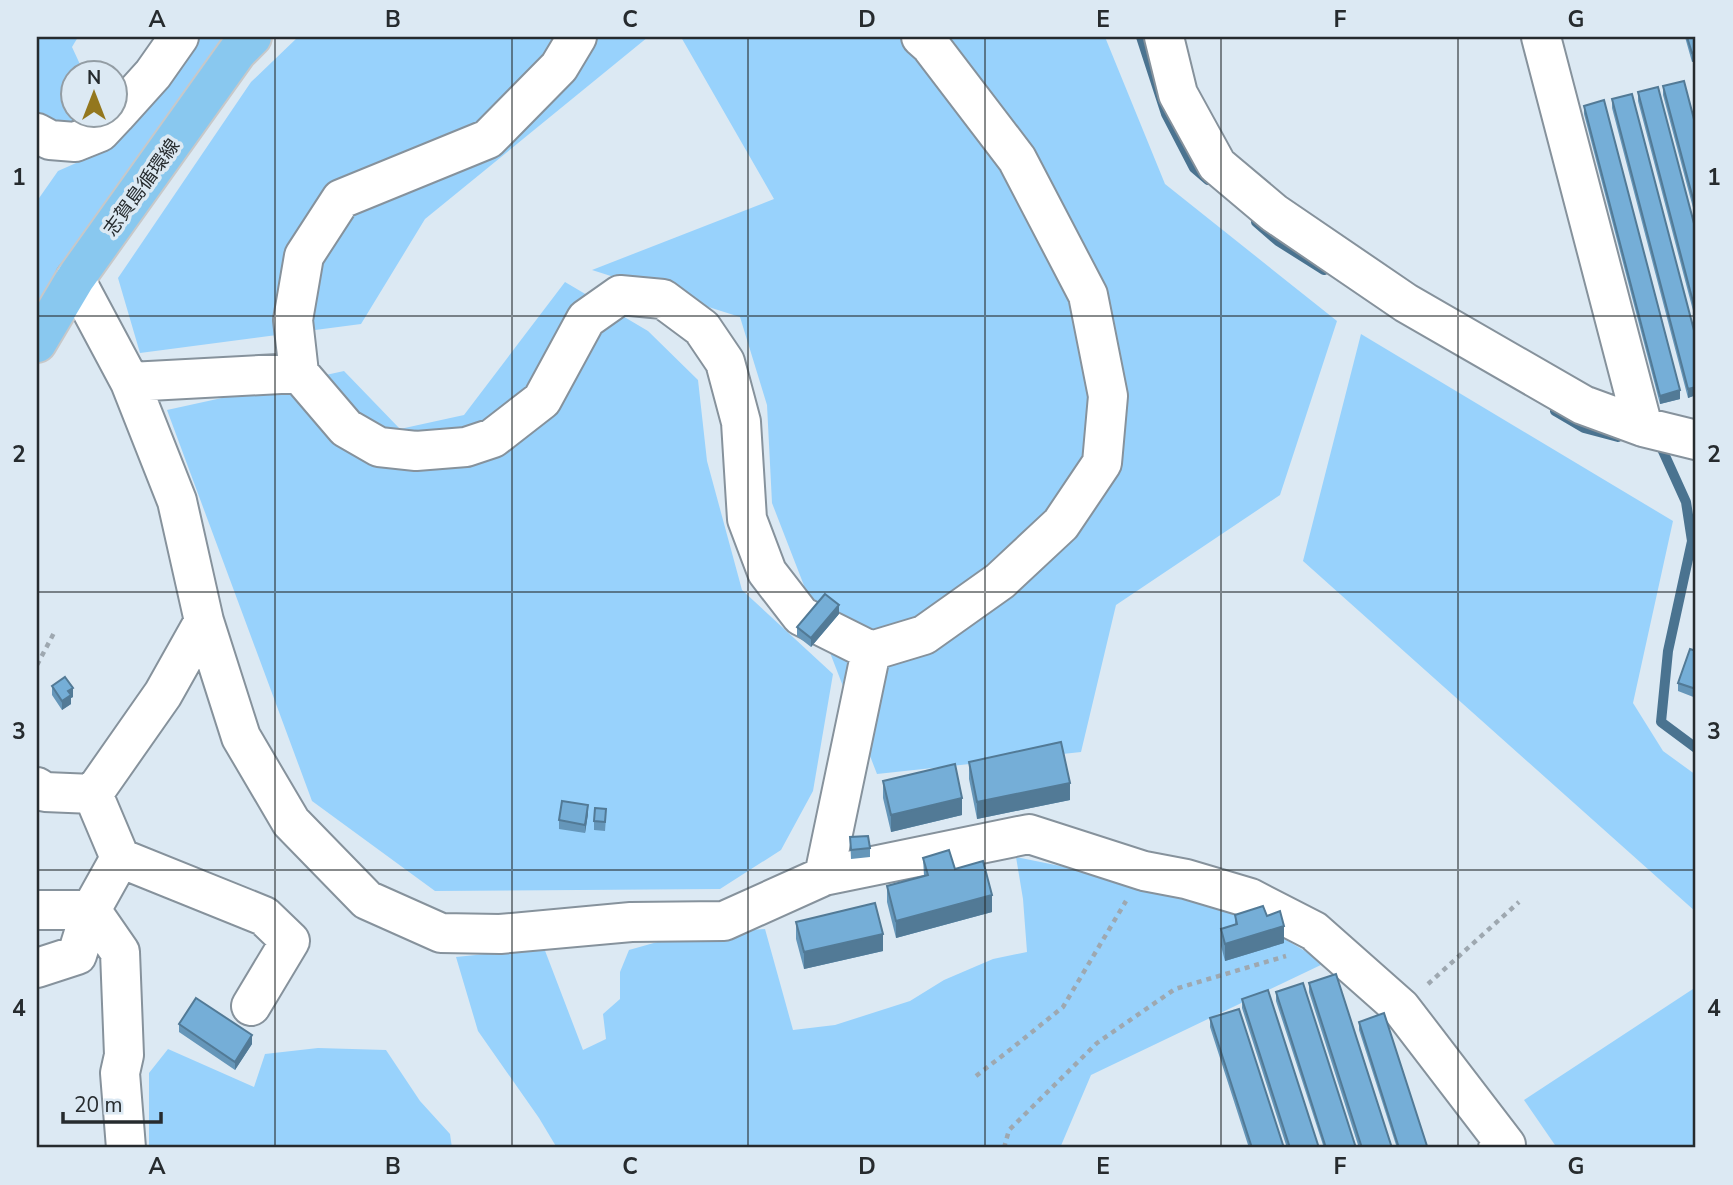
<svg xmlns="http://www.w3.org/2000/svg" width="1733" height="1185" viewBox="0 0 1733 1185" font-family="'Nunito Sans','Noto Sans JP',sans-serif">
<style>
.green{fill:#98d2fc}
.lines{fill:none;stroke-linecap:round;stroke-linejoin:round}
.stream{stroke:#4a7390;stroke-width:10}
.minor-casing{stroke:#86929c;stroke-width:42}
.major-casing{stroke:#c7c8c9;stroke-width:42}
.path{stroke:#9ea8b0;stroke-width:4.5;stroke-dasharray:5 5;stroke-linecap:butt}
.minor{stroke:#fff;stroke-width:38}
.major{stroke:#89c8ef;stroke-width:38}
.wall{fill:#6596b9}
.shaded-wall{fill:#527a96}
.building{fill:#75aed7;stroke:#527a96;stroke-width:2}
.grid{fill:none;stroke:#262b2e;stroke-width:2;stroke-opacity:0.55}
.labels{text-anchor:middle;stroke-width:7;stroke-linejoin:round;paint-order:stroke}
.street-label{font-size:19px;fill:#262b2e;stroke:#dce9f3}
.neatline{fill:none;stroke:#262b2e;stroke-width:2.5}
.grid-label{font-size:23px;text-anchor:middle;font-weight:bold;fill:#262b2e}
</style>
<rect width="100%" height="100%" fill="#dce9f3"/>
<!-- green -->
<path class="green" d="M37,37H78L72,47L84,73L74,74V116H85L59,132L37,119Z
M198,37H237L37,310V201L58,171L101,152L155,99Z
M298,37H648L425,219L361,324L140,353L118,278L251,82Z
M681,37H1105L1165,184L1337,321L1280,495L1116,605L1081,752L877,774L772,503L767,405L740,317L592,270L774,199Z
M565,282L648,331L698,380L707,461L742,590L833,674L813,791L781,850L720,889L435,891L312,801L167,410L344,371L400,429L464,415Z
M1361,334L1673,521L1633,703L1663,751L1696,775V912L1303,561Z
M1016,857L1119,878L1236,910L1325,963L1091,1075L1060,1148H557L539,1118L478,1031L456,957L544,948L583,1050L606,1039L603,1014L620,999V972L629,950L682,935L765,929L793,1030L835,1025L910,1001L944,980L993,959L1027,952L1023,899Z
M1696,987V1148H1557L1524,1100Z
M318,1048L386,1050L420,1101L450,1134L452,1148H149V1073L168,1049L254,1087L265,1054Z"/>
<g class="lines">
<!-- stream -->
<path class="stream" d="M1141,37L1166,114L1194,168L1208,180
M1256,222L1278,241L1324,270
M1555,411L1584,428L1618,437
M1662,449L1686,502L1692,541L1668,651L1661,722L1696,748"/>
<!-- minor casing -->
<g class="minor-casing">
<path id="minor" d="M577,37L559,67L488,139L341,199L304,256L293,320L299,373L346,428L379,447L416,451L466,447L493,438L542,400L586,319L620,295L663,299L702,328L725,362L741,422L747,519L767,572L801,616L871,651L924,635L1000,581L1061,524L1102,463L1108,396L1088,295L1017,159L930,45L921,37
M1164,37L1178,94L1217,165L1274,213L1406,303L1583,405L1643,427L1696,440
M1541,37L1643,427
M116,115L153,74L179,37
M37,133L50,140L75,142L100,132L115,116
M75,279L130,382L177,501L204,621L241,737L291,822L367,900L441,933L500,934L631,922L724,921L824,876L1029,834L1144,871L1186,879L1250,898L1314,931L1401,1008L1506,1145L1498,1148
M130,382L299,373
M37,787L45,792L93,794L163,694L204,621
M120,858L264,916L290,941L251,1006
M824,876L871,651
M37,910H91L120,858L93,794
M91,910L120,952L124,1055L120,1073L126,1148
M37,968L77,955L91,910"/>
</g>
<!-- major casing -->
<g class="major-casing">
<path id="major" d="M37,343L75,279L237,52L252,37"/>
</g>
<!-- path -->
<path class="path" d="M37,665L55,631
M1428,984L1519,902
M976,1076L1011,1049L1063,1007L1126,901
M1004,1148L1009,1130L1097,1043L1175,989L1286,956"/>
<!-- minor -->
<use href="#minor" class="minor"/>
<!-- major -->
<use href="#major" class="major"/>
</g>
<!-- wall -->
<path class="wall" d="M1685,37H1696L1692,62Z
M1663,86L1696,127V219L1663,95Z
M1638,92L1696,231V322L1638,101Z
M1612,99L1696,338V395L1688,398L1612,108Z
M1584,106L1680,399L1660,404L1584,114Z
M839,614L811,647L797,636V627Z
M1696,651V698L1678,691V683Z
M52,686L73,697L71,698V704L62,710L52,695Z
M969,762L1070,800L977,819L969,779Z
M883,781L962,815L891,832L883,798Z
M588,814L585,833L559,829V820Z
M606,817L605,831L594,830V821Z
M850,837L870,848V857L851,859Z
M923,858L955,869L992,912L896,938L887,902V886L924,876Z
M1235,915L1267,916L1284,943L1225,961L1221,946V929L1235,925Z
M796,922L883,951L804,969L796,939Z
M1309,983L1392,1148H1359L1309,992Z
M1276,992L1356,1148H1324L1276,1001Z
M1242,999L1319,1148H1287L1242,1008Z
M1210,1018L1284,1148H1249L1210,1027Z
M1359,1022L1427,1148H1397L1359,1030Z
M179,1024L252,1044L235,1070L179,1032Z"/>
<!-- shaded-wall -->
<path class="shaded-wall" d="M1696,52V61L1692,62V53Z
M1696,387V395L1688,398V389Z
M1680,390V399L1660,404V396Z
M839,605V614L811,647V638Z
M73,688V697L71,698V704L62,710V701L68,691Z
M1070,783V800L977,819V802Z
M962,798V815L891,832V815Z
M588,805V814L585,833V825Z
M992,895V912L896,938V921Z
M1284,926V943L1225,961V944Z
M883,934V951L804,969V952Z
M252,1035V1044L235,1070V1062Z"/>
<!-- building -->
<path class="building" d="M1687,37H1696V52L1692,53Z
M1684,81L1696,127V210L1663,86Z
M1658,87L1696,231V313L1638,92Z
M1632,94L1696,338V387L1688,389L1612,99Z
M1604,100L1680,390L1660,396L1584,106Z
M825,594L839,605L811,638L797,627Z
M1690,649L1696,651V689L1678,683Z
M65,677L73,688L68,691L71,695L62,701L52,686Z
M1061,742L1070,783L977,802L969,762Z
M955,764L962,798L891,815L883,781Z
M562,801L588,805L585,825L559,820Z
M595,808L606,809L605,822L594,821Z
M868,836L870,848L851,850L850,837Z
M949,850L955,869L983,861L992,895L896,921L887,886L928,875L923,858Z
M875,903L883,934L804,952L796,922Z
M1263,906L1267,916L1280,911L1284,926L1225,944L1221,929L1237,924L1235,915Z
M1336,974L1392,1148H1362L1309,983Z
M1303,983L1356,1148H1326L1276,992Z
M1268,990L1319,1148H1290L1242,999Z
M196,998L252,1035L235,1062L179,1024Z
M1239,1009L1284,1148H1252L1210,1018Z
M1384,1013L1427,1146L1420,1148H1399L1359,1022Z"/>
<!-- grid -->
<path class="grid" d="M275,37V1148M512,37V1148M748,37V1148M985,37V1148M1221,37V1148M1458,37V1148M37,316H1696M37,592H1696M37,870H1696"/>
<g class="labels">
<!-- street labels -->
<g class="street-label">
<text transform="translate(141 187) rotate(-54)" y="7">志賀島循環線</text>
</g>
</g>
<!-- border -->
<rect width="1733" height="1185" fill="none" stroke="#dce9f3" stroke-width="77"/>
<!-- north arrow -->
<g transform="translate(94 94)"><circle r="33" fill="#dce9f3" stroke="#939da4" stroke-width="2"/>
<path d="M0-5L12 26L0 18L-12 26Z" fill="#93771e"/>
<text y="-10" font-size="19" font-weight="bold" text-anchor="middle" fill="#262b2e">N</text>
</g>
<!-- scale -->
<path d="M63 1112v10h98v-10" fill="none" stroke="#262b2e" stroke-width="3.5"/>
<text x="74" y="1112" font-size="21" fill="#262b2e" stroke="#dce9f3" stroke-width="5" paint-order="stroke">20 m</text>
<rect x="38" y="38" width="1656" height="1108" class="neatline"/>
<g class="grid-label">
<text x="157" y="27">A</text>
<text x="393" y="27">B</text>
<text x="630" y="27">C</text>
<text x="867" y="27">D</text>
<text x="1103" y="27">E</text>
<text x="1340" y="27">F</text>
<text x="1576" y="27">G</text>
<text x="19" y="185">1</text>
<text x="1714" y="185">1</text>
<text x="19" y="462">2</text>
<text x="1714" y="462">2</text>
<text x="19" y="739">3</text>
<text x="1714" y="739">3</text>
<text x="19" y="1016">4</text>
<text x="1714" y="1016">4</text>
<text x="157" y="1174">A</text>
<text x="393" y="1174">B</text>
<text x="630" y="1174">C</text>
<text x="867" y="1174">D</text>
<text x="1103" y="1174">E</text>
<text x="1340" y="1174">F</text>
<text x="1576" y="1174">G</text>
</g>
</svg>
